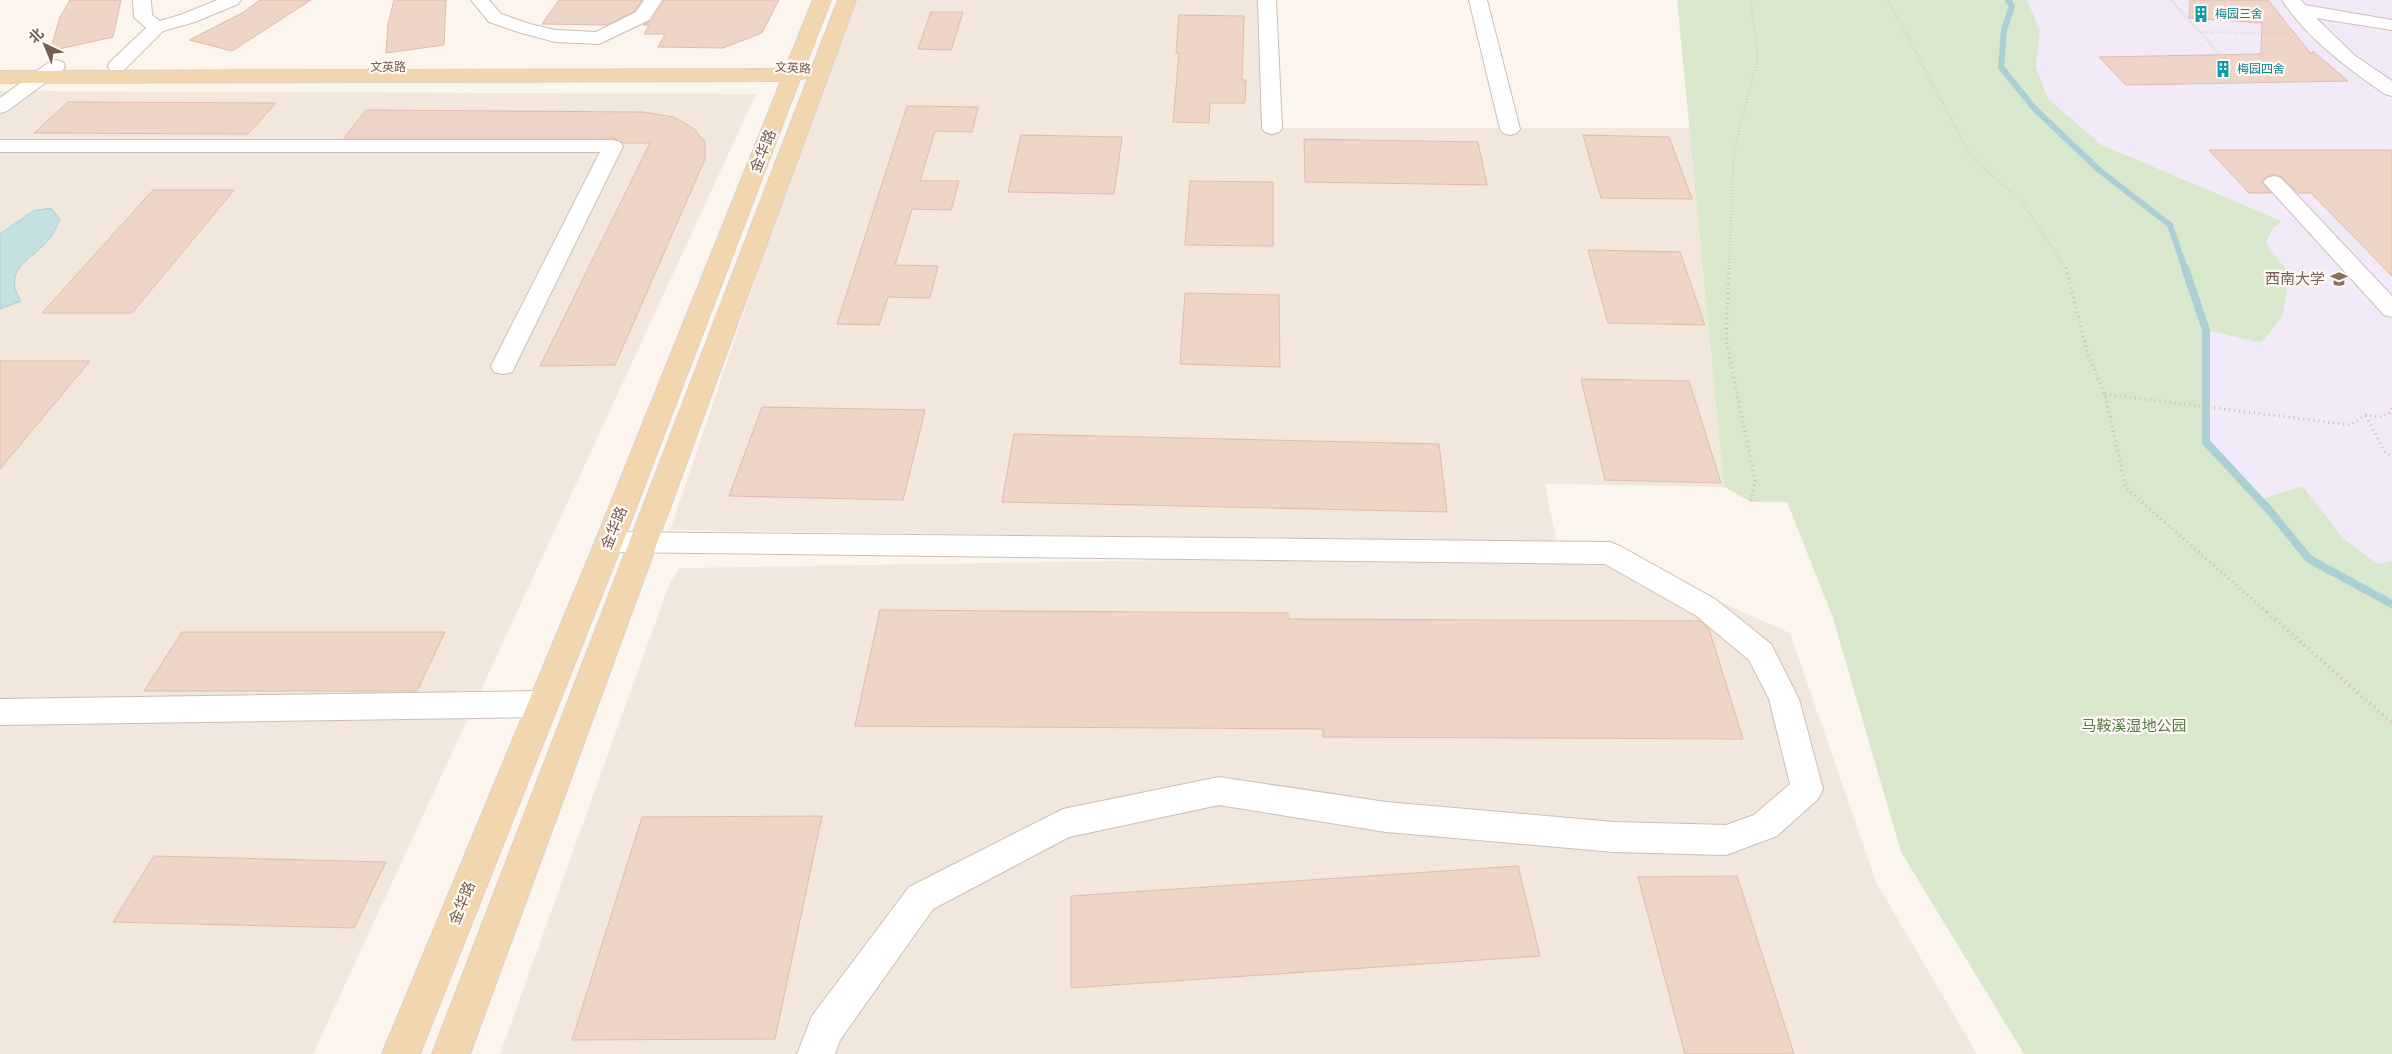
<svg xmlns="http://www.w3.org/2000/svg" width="2392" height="1054" viewBox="0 0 2392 1054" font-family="Roboto,'Noto Sans SC',sans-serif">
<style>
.residential{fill:#f2e7dd}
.education{fill:#f2eaf8}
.green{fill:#d9e8cd}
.water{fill:#c3e0e3;stroke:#abcfd4}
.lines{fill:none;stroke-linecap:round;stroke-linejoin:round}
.stream-far1{stroke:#abcfd4;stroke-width:6}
.stream{stroke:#abcfd4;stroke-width:8}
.building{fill:#eed5c8;stroke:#dfbcaa}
.minor-casing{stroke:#cdbeb4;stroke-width:2}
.major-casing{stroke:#d8d2cf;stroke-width:2}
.path-far2{stroke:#d3b9ab;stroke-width:2.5;stroke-dasharray:0.5 2.5;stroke-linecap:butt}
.path-far1{stroke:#d3b9ab;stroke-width:3;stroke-dasharray:1 4;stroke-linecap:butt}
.path{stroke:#d3b9ab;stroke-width:4;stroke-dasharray:1 4.5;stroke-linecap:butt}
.minor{fill:#fff;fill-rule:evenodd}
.major{fill:#f1d6ae;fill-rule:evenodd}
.labels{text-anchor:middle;stroke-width:4.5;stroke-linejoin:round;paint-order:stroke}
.far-culture-label{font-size:12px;fill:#0d838f;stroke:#fef9f4;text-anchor:start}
.far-street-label{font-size:12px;fill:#755d52;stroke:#fef9f4}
.street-label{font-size:15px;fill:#755d52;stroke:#fef9f4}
.education-label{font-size:15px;fill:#785e54;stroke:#fef9f4;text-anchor:end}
.park-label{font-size:15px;fill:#5b794b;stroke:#fef9f4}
</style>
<rect width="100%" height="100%" fill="#fbf5ee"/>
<!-- residential -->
<path class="residential" d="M850,0H1267L1272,128H1690L1724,487L1545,484L1557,543L670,530Z
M0,91L756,94L313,1054H0Z
M1610,553L1790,633L1876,882L1977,1054H500L670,582L680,568Z"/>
<!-- education -->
<path class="education" d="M2027,0H2392V561L2378,564L2344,539L2302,486L2259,500L2206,442V330L2261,343L2285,268L2266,243L2273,228L2281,220L2102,145L2048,99L2036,67L2040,30Z"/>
<!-- green -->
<path class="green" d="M1677,0H2027L2040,30L2036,67L2048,99L2102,145L2282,221L2273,228L2266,243L2285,268L2287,291L2282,317L2261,343L2206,330V442L2259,500L2302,486L2344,539L2378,564L2392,561V1054H2024L1901,852L1833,618L1787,502H1751L1724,487Z"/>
<!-- water -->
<path class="water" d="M51,208L60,219C57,225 55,231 51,237C35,259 0,267 21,301L0,309V234L33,211Z"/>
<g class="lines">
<!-- stream-far1 -->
<path class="stream-far1" d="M2008,0L2012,6L2004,30L2001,67L2034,108L2099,170L2170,225L2185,269"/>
<!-- stream -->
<path class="stream" d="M2185,268L2206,330V442L2270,511L2309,559L2392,604"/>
</g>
<!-- building -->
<path class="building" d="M70,0H121L113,37L50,51L60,17Z
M260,0H311L232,51L189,40L242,13Z
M394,0H446L444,45L386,53L388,24Z
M559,0H642L635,11L607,25L542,24Z
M664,0H779L762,33L723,48L658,47L665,34H644L649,25H643L651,21Z
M2190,0H2268L2311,54L2313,51L2348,81L2126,85L2099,57L2261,54L2262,23L2189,18Z
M931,12H963L951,50L918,49Z
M1179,15L1244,16L1242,80H1246L1245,103H1210L1209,123L1173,122L1179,53H1176Z
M68,102L276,103L248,134L34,133Z
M907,106L978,107L972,132L935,131L920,181H959L951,210L912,209L895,265L938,266L930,298L888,297L879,325L837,324Z
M366,110L643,112L674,117L694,129L705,142V159L615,365L540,366L650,143H623L613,138H344Z
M1021,135L1122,137L1114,194L1008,192Z
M1583,135L1669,137L1692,199L1601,198Z
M1304,139L1478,142L1487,185L1305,182Z
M2209,150H2392V276L2311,193H2298L2282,177L2273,174L2266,177L2261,182L2271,193H2249Z
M1190,181L1273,182V246L1185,245Z
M153,190H234L132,313H42Z
M1588,250L1680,252L1705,325L1608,323Z
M1185,293L1279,295L1280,367L1180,364Z
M0,361H90L0,469Z
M1581,379L1689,381L1721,483L1605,480Z
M762,407L925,410L903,500L729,496Z
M1014,434L1439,444L1447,512L1002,502Z
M880,610L1288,613V619L1700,621L1709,629L1743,739L1323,737V729L855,726Z
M182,632H445L417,691H144Z
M822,816L775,1039L572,1040L642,817Z
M154,856L386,862L354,928L113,922Z
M1518,866L1540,956L1071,988V896Z
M1737,876L1794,1054H1685L1638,877Z"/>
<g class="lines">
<!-- minor casing -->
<g class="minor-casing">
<path id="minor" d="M133,0H151L152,15L160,21L183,14L217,0H241L238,4L195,22L163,31L124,70H110L108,66L110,62L146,28L134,17Z
M471,0H489L501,14L530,24L555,30L596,32L636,12L644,0H662L649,20L599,44L555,42L518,32L489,22Z
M1258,0H1276L1282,128L1279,132L1272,134L1265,132L1262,128Z
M1469,0H1487L1520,129L1517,133L1510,135L1503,133L1500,129Z
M2282,0H2301L2305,5L2392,20V30L2316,18L2354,55L2392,81V96L2385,94C2346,67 2309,40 2282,0Z
M56,60L63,62L65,66L63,70L7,111L0,113V98L49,62Z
M0,140H613L620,142L623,146L515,366L512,372L503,374L494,372L491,366L600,152H0Z
M2274,176L2281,178L2392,296V317L2384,315L2267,186L2263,182L2267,178Z
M609,532L1610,542L1620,546L1715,599L1771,644L1799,699L1823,789L1818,799L1777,836L1726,855L1614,852L1386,832L1219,805L1069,837L933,909L840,1040L835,1054H797L812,1016L909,887L1063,809L1219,777L1386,802L1614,822L1726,825L1754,815L1790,784L1769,699L1749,660L1695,615L1605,564L609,552L599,549L595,542L599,535Z
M542,691L553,695L557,704L553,713L542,717L0,725V699Z"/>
</g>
<!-- major casing -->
<g class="major-casing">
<path id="major" d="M813,0H831L805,67H812L838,0H856L470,1054H432L808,78L800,79L623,542L420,1054H382L595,542L781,81L0,83V71L785,69Z"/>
</g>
<!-- path-far2 -->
<path class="path-far2" d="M1888,0L1970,155L2022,202L2067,269
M2171,0L2220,54
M2198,32L2290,34
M1729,269L1734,150L1758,57L1751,0"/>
<!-- path-far1 -->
<path class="path-far1" d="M1729,268L1726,340L1755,480L1751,502
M2066,268L2088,355L2105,394L2126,488L2268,613
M2105,394L2350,425L2366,415L2380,417L2389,414L2392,406
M2366,416L2384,451L2392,457"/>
<!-- path -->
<path class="path" d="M2267,612L2392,723"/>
<!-- minor -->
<use href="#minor" class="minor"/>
<!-- major -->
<use href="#major" class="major"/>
</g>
<!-- icons -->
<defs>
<g id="building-bare" transform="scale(1.35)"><path d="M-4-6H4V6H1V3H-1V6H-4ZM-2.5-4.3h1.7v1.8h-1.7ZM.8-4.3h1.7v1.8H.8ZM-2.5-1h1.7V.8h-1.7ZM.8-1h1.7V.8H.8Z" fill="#0f9aa8" stroke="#fef9f4" stroke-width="2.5" paint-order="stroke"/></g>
<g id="university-bare" transform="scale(1.35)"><path d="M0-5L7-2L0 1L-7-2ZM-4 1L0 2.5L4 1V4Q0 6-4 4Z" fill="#8d6e63" stroke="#fef9f4" stroke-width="2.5" paint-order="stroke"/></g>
</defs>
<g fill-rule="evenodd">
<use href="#building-bare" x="2201" y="14"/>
<use href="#building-bare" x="2223" y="69"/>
<use href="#university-bare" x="2339" y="279"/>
</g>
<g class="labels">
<!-- far-culture labels -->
<g class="far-culture-label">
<text x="2215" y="18">梅园三舍</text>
<text x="2237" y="73">梅园四舍</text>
</g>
<!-- far-street labels -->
<g class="far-street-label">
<text x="388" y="71">文英路</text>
<text transform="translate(793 68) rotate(3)" y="4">文英路</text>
</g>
<!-- street labels -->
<g class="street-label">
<text transform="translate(763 151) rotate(-68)" y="5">金华路</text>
<text transform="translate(614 528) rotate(-68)" y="5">金华路</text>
<text transform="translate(462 903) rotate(-68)" y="5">金华路</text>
</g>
<!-- education labels -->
<g class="education-label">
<text x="2325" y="284">西南大学</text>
</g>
<!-- park labels -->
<g class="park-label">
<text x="2134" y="731">马鞍溪湿地公园</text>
</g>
</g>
<!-- north arrow -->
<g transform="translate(45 45) rotate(316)" stroke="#fef9f4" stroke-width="4" paint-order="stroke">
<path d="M0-4L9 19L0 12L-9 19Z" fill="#755d52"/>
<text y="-8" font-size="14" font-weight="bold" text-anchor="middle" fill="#755d52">北</text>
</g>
</svg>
